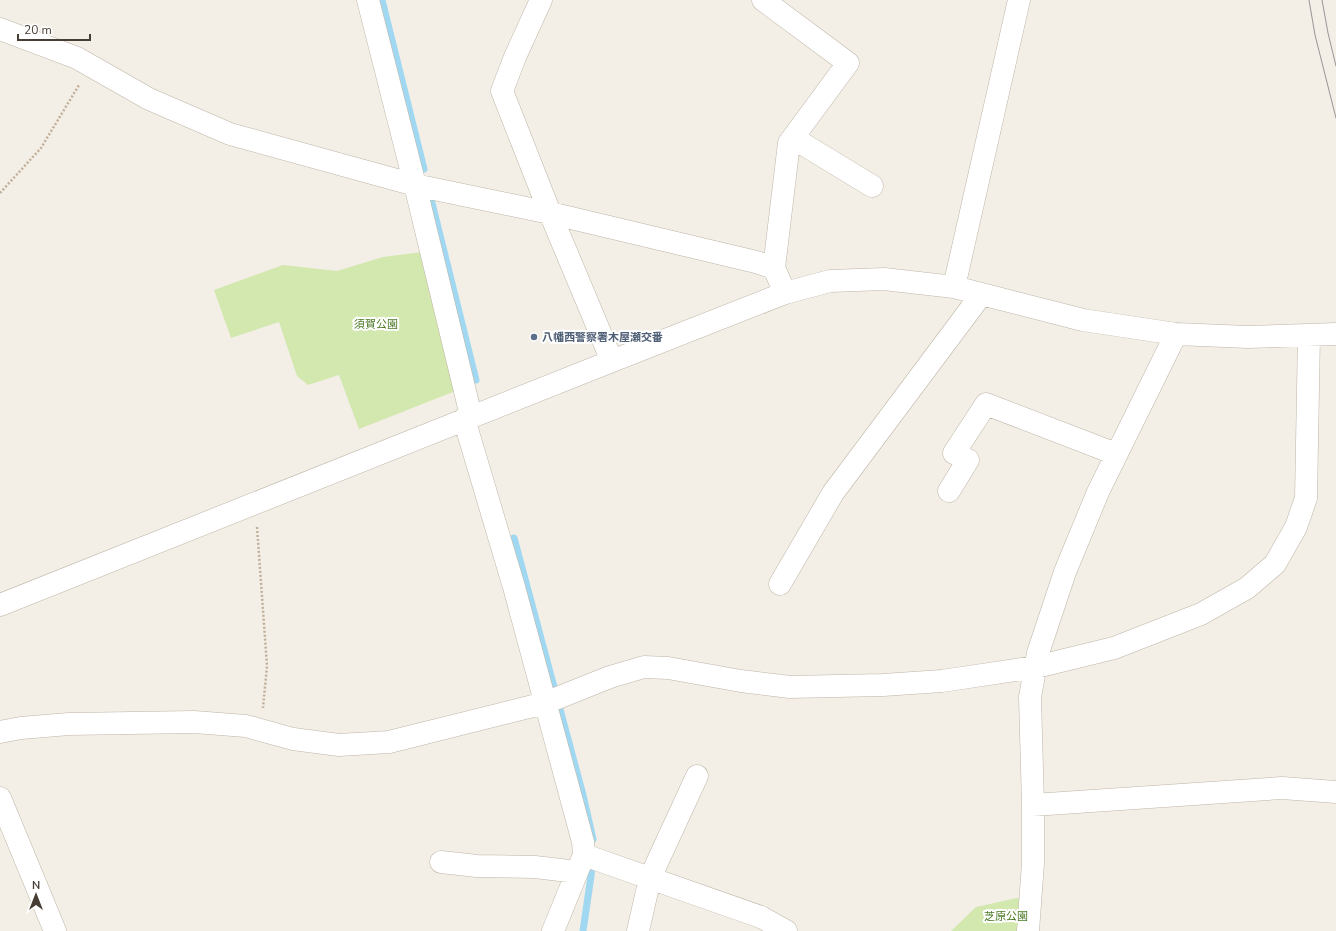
<svg xmlns="http://www.w3.org/2000/svg" width="1336" height="931" viewBox="0 0 1336 931" font-family="'Nunito Sans','Noto Sans JP',sans-serif">
<style>
.green{fill:#d3e8ae}
.lines{fill:none;stroke-linecap:round;stroke-linejoin:round}
.stream{stroke:#a1d8f1;stroke-width:7}
.minor-casing{stroke:#bfb5a8;stroke-width:23}
.path{stroke:#c1af99;stroke-width:2.5;stroke-dasharray:2 2;stroke-linecap:butt}
.minor{stroke:#fff;stroke-width:22}
.tram{stroke:#969696;stroke-width:1}
.service-dot{fill:#5c6f8a;stroke:#fff;stroke-width:1.5}
.labels{text-anchor:middle;stroke-width:4;stroke-linejoin:round;paint-order:stroke}
.park-label{font-size:11px;fill:#4d7927;stroke:#fff}
.service-label{font-size:11px;font-weight:bold;fill:#4e5e75;stroke:#fff;text-anchor:start}
</style>
<rect width="100%" height="100%" fill="#f3eee6"/>
<!-- green -->
<path class="green" d="M422,252L458,390L359,429L339,375L308,385L297,376L279,322L231,338L214,290L283,265L337,271L383,257Z
M1022,897L1019,931H951L976,907Z"/>
<g class="lines">
<!-- stream -->
<path class="stream" d="M382,0L424,169
M430,195L476,380
M514,538L583,795L593,839
M583,931L591,876L592,860"/>
<!-- minor casing -->
<g class="minor-casing">
<path id="minor" d="M368,0L415,185L471,416
M541,0L515,57L502,91L550,213L612,361
M763,0L848,63L789,143L774,268
M0,29L77,58L149,99L230,134L415,185L550,213L756,262L774,268L785,293
M793,138L872,186
M954,287L1019,0
M464,419L514,587L583,842L584,855L553,931
M949,491L968,460L954,453L986,404L1116,454
M780,584L833,493L981,295
M0,605L612,361L785,293L830,281L884,279L954,287L1083,320L1176,334L1248,337L1336,334
M0,732L21,728L69,724L194,722L246,726L293,739L339,745L389,742L545,703L610,677L644,667L668,668L741,681L790,687L883,685L942,681L1036,667L1114,648L1201,614L1247,588L1275,564L1296,527L1306,498L1309,335
M0,798L55,931
M1033,805L1282,788L1336,792
M584,855L761,917L786,931
M441,862L477,866L535,867L577,872
M638,931L650,878L697,776
M1028,931L1033,863V805L1030,697L1038,653L1065,572L1098,492L1176,334"/>
</g>
<!-- path -->
<path class="path" d="M0,193L41,148L79,85
M257,527L267,666L263,708"/>
<!-- minor -->
<use href="#minor" class="minor"/>
<!-- tram -->
<path class="tram" d="M1309,0L1315,35L1336,118
M1322,0L1328,33L1336,66"/>
</g>
<!-- markers -->
<circle class="service-dot" cx="534" cy="337" r="4"/>
<g class="labels">
<!-- park labels -->
<g class="park-label">
<text x="376" y="328">須賀公園</text>
<text x="1006" y="920">芝原公園</text>
</g>
<!-- service labels -->
<g class="service-label">
<text x="542" y="341">八幡西警察署木屋瀬交番</text>
</g>
</g>
<!-- north arrow -->
<g transform="translate(36 895)" stroke="#ffffff" stroke-width="3" paint-order="stroke">
<path d="M0-3L7 15L0 10L-7 15Z" fill="#463e35"/>
<text y="-6" font-size="11" font-weight="bold" text-anchor="middle" fill="#463e35">N</text>
</g>
<!-- scale -->
<path d="M18 34v6h72v-6" fill="none" stroke="#463e35" stroke-width="2"/>
<text x="24" y="34" font-size="12" fill="#463e35" stroke="#ffffff" stroke-width="3" paint-order="stroke">20 m</text>
</svg>
